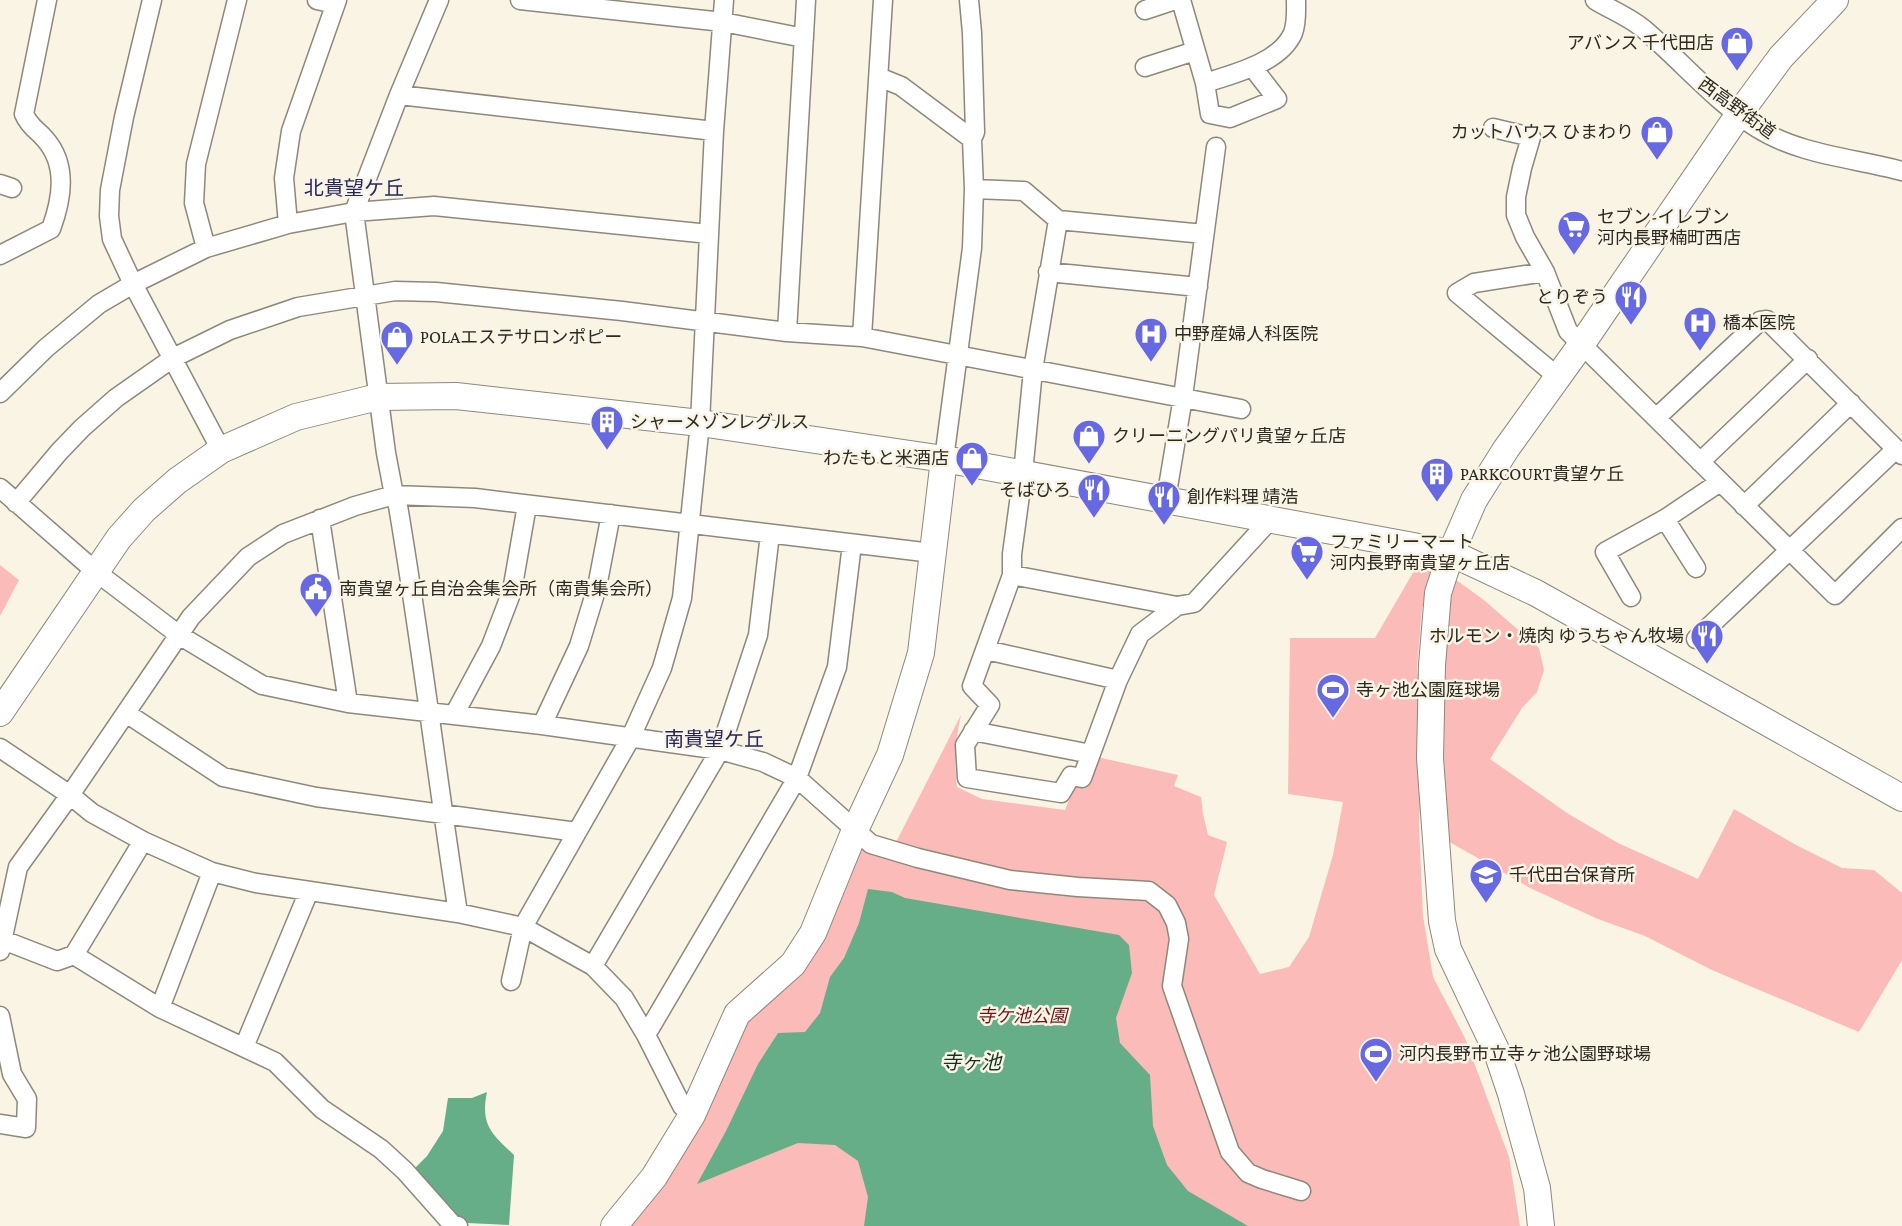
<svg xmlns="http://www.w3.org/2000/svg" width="1902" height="1226" viewBox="0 0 1902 1226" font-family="'Crimson Pro','Noto Sans JP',serif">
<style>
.green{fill:#fbbbb8}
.water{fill:#66ae87}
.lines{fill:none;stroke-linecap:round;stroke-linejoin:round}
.street-casing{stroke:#8e887a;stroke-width:21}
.secondary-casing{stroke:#8e887a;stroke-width:28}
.street{stroke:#fff;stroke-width:18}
.secondary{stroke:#fff;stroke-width:26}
.labels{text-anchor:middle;stroke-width:5;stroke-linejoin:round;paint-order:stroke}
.poi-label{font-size:18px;fill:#2c2923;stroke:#f9f4e4;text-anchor:start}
.street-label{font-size:18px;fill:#2c2923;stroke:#f9f4e4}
.park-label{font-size:18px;font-style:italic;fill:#6e121c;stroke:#f9f4e4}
.neighbourhood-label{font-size:20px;fill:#25255f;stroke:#f9f4e4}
.water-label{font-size:20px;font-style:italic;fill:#133323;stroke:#f9f4e4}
</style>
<rect width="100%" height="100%" fill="#f9f4e4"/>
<!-- green -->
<path class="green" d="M1421,559L1435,574L1422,608L1417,668L1423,731L1419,826L1423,916L1433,977L1465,1038L1509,1157L1520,1226H621L736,1043L856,843L891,852L961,715C955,740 954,761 957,787L982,799L1065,810L1074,787H1086L1097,757L1178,775L1174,786L1201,797L1203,814L1208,835L1227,842L1214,895L1260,974L1289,967L1309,937L1333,855L1343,802L1288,794L1290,638H1375Z
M0,565L19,580L0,616Z
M1452,577L1484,600L1539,648L1544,670L1537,692L1522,708L1490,759L1567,813L1618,843L1698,879L1734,809L1796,845L1842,868L1874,870L1902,893V960L1859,1032L1712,970L1645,936L1598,919L1532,889L1446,840L1438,723Z"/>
<!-- water -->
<path class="water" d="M868,889L892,892L905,898L1119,935L1129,945L1132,973L1116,1018L1120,1043L1150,1075L1153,1126L1167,1165L1188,1191L1248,1226H864L868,1197L858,1161L835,1145L798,1143L697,1184L726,1131L758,1064L778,1033L805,1032L820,1013L830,977L844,958L859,923Z
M487,1092C480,1125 492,1134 514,1155L509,1225L468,1223L449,1210L414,1169L427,1156L443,1131L448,1098H472Z"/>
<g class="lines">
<!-- street casing -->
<g class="street-casing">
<path id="street" d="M152,0L124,117L110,190L109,216L112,239L133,284L221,450
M317,0L335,4
M439,0L399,95L354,212L386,453L394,495L398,506C421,641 437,778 458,913
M520,0L723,22L804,38
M1181,0L1205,83L1210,114L1230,118L1277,99L1253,68
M1595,0C1611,10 1632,18 1646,31C1683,63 1715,101 1757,128C1800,155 1854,158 1902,171
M1145,10L1175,0
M1145,67L1195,51
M879,77L901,86L972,139
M1205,83C1233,74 1280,63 1293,33C1297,22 1296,11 1296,0
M399,95L714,131
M1493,128L1531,137L1522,168L1516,197V215L1525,237L1545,272L1568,331L1835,595L1902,528
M0,184L12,188
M974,189L1024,191L1058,220L1204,234
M1058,220L1033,370L1023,473L1012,554V575L972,686L990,705L965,745L967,778L1061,793L1071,776L1082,778L1118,680L1140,634L1177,606L1194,603L1270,520
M288,224L284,178L291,131L337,0
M206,248L194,203L196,164L237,0
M0,255L51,229C62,199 68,165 45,139C36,128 31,129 24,114L47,0
M1048,272L1198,287
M1545,272L1474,283L1457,293L1558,377
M787,332L806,0
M862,337L883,0
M0,393L46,348L99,304L133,284L206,248L288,224L354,212L434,206L709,234
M1656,418L1760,321L1767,320L1902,455
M944,459L972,248L974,189L972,139L975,132L972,33L969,0
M1700,462L1808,359
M0,488L95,571L179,635L262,685L348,703L542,725L720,750L763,762L797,778L871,844L918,858L1010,880L1078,887L1149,891L1167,905L1176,923L1179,939L1172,986L1230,1152L1248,1173L1262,1179L1301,1191
M1166,499L1183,397L1216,147
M16,503L59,452L82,428L116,398L173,358L230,330L298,307L395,291L436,292L622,311L787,332L862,337L1241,409
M1744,506L1851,403
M320,519L348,703
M1665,519L1696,568
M1012,575L1177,606
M1631,597L1605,552L1665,519L1720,482
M1696,639L1896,449
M986,650L1118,680
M126,713L223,777L316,797L577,832
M454,715L491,646L512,591L527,505
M542,725L579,646L597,587L611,514
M973,731L1091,754
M0,748L70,795L92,813L143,841L212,872L256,883L458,913L523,927L593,966L624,998L646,1035L682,1106L692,1115
M3,940L57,961L74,955L160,1008L275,1062L322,1109L381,1149L405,1171L452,1224L458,1226
M0,951L18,867L70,795L191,617L248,557L283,534L355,506L394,495L475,498L932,553
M74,955L143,841
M593,966L720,750L758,635L770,534
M511,981L523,927L630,739L662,668L682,598L700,423L714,131L724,0
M160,1008L212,872
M0,1016L12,1074L27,1099L26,1128L0,1124
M646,1035L797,778L837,667L852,544
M244,1047L309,891"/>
</g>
<!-- secondary casing -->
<g class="secondary-casing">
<path id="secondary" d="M0,713L119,538L144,510L177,481L221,450L296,417L378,397L456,396L700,423L944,459L1451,553L1536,593L1902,798
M614,1226L654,1177L692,1115L737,1014L793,964L813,933L855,830L890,755L921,653L944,459
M1541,1226L1537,1188L1511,1094L1497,1052L1448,949L1442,921L1430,758L1432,665L1438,593L1451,553L1474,500L1506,449L1581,345L1739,114L1781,57L1835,0"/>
</g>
<!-- street -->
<use href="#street" class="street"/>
<!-- secondary -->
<use href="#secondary" class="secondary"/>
</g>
<!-- icons -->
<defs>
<g id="shop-pin" transform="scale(1.725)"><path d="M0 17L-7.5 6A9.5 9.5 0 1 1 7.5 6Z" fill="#6769e2" stroke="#f9f4e4"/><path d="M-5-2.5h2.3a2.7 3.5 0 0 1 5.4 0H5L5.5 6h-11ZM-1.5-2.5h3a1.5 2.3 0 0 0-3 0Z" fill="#fff"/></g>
<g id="supermarket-pin" transform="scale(1.725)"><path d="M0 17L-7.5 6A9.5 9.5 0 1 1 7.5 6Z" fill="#6769e2" stroke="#f9f4e4"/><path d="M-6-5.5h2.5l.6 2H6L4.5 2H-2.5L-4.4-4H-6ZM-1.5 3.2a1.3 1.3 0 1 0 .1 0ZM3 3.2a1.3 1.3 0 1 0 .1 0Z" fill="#fff"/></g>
<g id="restaurant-pin" transform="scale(1.725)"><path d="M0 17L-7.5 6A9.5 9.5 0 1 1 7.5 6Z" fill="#6769e2" stroke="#f9f4e4"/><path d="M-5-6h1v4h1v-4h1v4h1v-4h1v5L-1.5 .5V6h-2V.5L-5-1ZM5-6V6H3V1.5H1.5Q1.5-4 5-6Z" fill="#fff"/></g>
<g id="hospital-pin" transform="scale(1.725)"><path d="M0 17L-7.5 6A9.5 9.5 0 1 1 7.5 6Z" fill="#6769e2" stroke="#f9f4e4"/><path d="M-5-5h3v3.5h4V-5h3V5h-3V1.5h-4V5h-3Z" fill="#fff"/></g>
<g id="building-pin" transform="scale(1.725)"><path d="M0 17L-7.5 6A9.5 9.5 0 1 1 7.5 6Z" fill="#6769e2" stroke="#f9f4e4"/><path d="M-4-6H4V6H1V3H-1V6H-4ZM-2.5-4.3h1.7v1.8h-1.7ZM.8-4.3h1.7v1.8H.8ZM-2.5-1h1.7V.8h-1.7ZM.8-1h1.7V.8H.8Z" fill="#fff"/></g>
<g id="civic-pin" transform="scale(1.725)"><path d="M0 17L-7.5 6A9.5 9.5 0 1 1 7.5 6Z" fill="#6769e2" stroke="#f9f4e4"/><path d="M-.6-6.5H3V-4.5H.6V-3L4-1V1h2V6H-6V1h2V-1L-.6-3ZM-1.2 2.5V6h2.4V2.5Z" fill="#fff"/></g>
<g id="stadium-pin" transform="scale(1.725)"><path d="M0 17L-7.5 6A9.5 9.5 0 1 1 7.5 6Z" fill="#6769e2" stroke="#f9f4e4"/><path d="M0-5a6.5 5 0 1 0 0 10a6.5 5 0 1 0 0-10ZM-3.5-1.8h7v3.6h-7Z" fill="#fff"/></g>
<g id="school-pin" transform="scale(1.725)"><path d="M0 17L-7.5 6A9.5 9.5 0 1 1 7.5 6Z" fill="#6769e2" stroke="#f9f4e4"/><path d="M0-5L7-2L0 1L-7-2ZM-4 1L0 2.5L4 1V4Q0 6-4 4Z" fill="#fff"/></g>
</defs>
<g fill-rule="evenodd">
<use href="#shop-pin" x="1737" y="43"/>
<use href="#shop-pin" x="1657" y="132"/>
<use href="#supermarket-pin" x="1574" y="227"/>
<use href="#restaurant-pin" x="1631" y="297"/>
<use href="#hospital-pin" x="1700" y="323"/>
<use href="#hospital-pin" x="1151" y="334"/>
<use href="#shop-pin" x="397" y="337"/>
<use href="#building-pin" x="607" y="422"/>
<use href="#shop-pin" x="1089" y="436"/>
<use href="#shop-pin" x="972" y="458"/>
<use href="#building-pin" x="1437" y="474"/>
<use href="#restaurant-pin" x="1094" y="490"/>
<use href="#restaurant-pin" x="1164" y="497"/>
<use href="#supermarket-pin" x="1307" y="552"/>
<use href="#civic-pin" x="316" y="589"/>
<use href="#restaurant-pin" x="1707" y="636"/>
<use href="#stadium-pin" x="1333" y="690"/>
<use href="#school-pin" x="1486" y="875"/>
<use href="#stadium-pin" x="1376" y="1054"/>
</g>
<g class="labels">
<!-- poi labels -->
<g class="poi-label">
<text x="1714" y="49" text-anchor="end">アバンス 千代田店</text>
<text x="1634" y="138" text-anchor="end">カットハウス ひまわり</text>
<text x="1597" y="223">セブン-イレブン<tspan x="1597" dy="21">河内長野楠町西店</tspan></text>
<text x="1608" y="303" text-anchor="end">とりぞう</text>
<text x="1723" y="329">橋本医院</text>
<text x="1174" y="340">中野産婦人科医院</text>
<text x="420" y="343">POLAエステサロンポピー</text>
<text x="630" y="428">シャーメゾンレグルス</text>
<text x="1112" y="442">クリーニングパリ貴望ヶ丘店</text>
<text x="949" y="464" text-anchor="end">わたもと米酒店</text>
<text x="1460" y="480">PARKCOURT貴望ケ丘</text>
<text x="1071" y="496" text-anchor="end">そばひろ</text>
<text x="1187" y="503">創作料理 靖浩</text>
<text x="1330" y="548">ファミリーマート<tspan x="1330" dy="21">河内長野南貴望ヶ丘店</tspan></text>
<text x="339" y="595">南貴望ヶ丘自治会集会所（南貴集会所）</text>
<text x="1684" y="642" text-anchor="end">ホルモン・焼肉 ゆうちゃん牧場</text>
<text x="1356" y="696">寺ヶ池公園庭球場</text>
<text x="1509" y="881">千代田台保育所</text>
<text x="1399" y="1060">河内長野市立寺ヶ池公園野球場</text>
</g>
<!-- street labels -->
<g class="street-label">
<text transform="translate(1737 108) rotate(36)" y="6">西高野街道</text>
</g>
<!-- park labels -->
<g class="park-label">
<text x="1022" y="1022">寺ケ池公園</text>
</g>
<!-- neighbourhood labels -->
<g class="neighbourhood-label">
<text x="354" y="195">北貴望ケ丘</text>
<text x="714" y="746">南貴望ケ丘</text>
</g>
<!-- water labels -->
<g class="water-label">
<text x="971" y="1069">寺ヶ池</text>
</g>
</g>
</svg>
